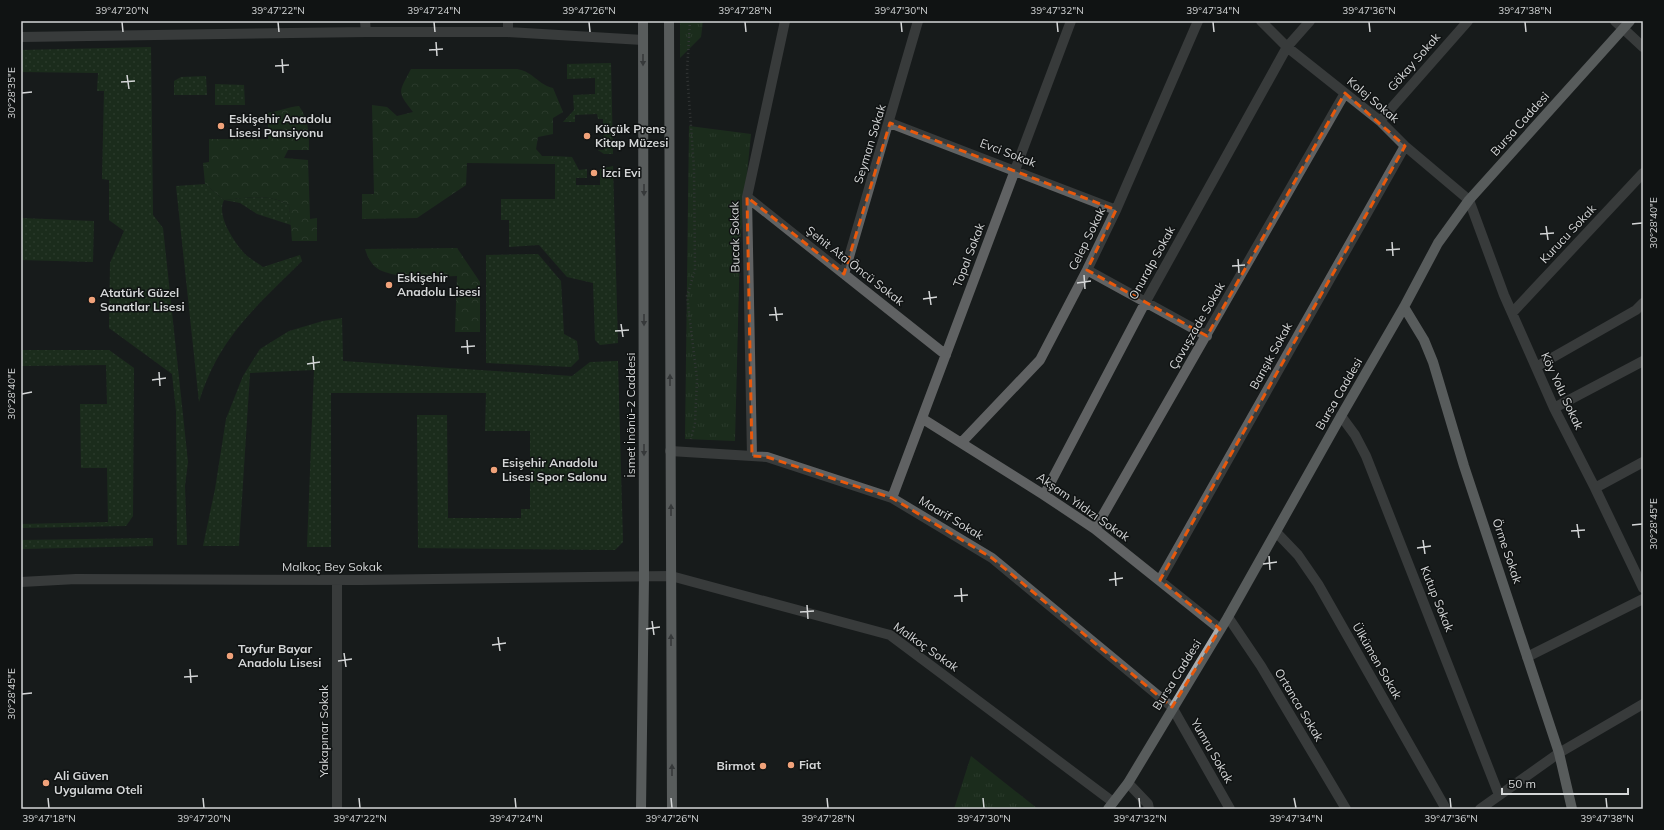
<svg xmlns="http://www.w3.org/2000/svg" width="1664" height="830" viewBox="0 0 1664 830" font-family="Mulish,sans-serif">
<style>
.grass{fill:url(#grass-dots)}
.forest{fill:url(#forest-crowns)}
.park{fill:url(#park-tufts)}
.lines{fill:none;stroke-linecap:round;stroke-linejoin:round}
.path{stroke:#535656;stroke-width:2.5;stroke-dasharray:1 3;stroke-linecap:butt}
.minor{stroke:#606263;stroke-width:10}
.major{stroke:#a7aaac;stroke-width:10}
.oneway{fill:#5c5e60}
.marked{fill:none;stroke:#e8590c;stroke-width:3;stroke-dasharray:8 5;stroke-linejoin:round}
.ticks{fill:none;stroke:#d4d6d7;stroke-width:1.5}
.poi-dot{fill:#f0a27a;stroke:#101313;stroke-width:1.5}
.labels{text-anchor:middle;stroke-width:3;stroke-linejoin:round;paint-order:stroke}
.street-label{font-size:12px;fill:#d4d6d7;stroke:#101313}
.poi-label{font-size:12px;font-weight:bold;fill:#d4d6d7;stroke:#101313;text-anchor:start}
.neatline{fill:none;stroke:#d4d6d7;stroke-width:1.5}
.ticks-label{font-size:10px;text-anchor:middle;fill:#d4d6d7}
</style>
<defs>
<pattern id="grass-dots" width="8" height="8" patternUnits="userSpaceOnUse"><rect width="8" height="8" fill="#20421e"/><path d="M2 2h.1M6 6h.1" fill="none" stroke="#405d3e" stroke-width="1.8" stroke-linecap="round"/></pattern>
<pattern id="forest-crowns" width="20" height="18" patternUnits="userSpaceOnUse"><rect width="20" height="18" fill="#20421e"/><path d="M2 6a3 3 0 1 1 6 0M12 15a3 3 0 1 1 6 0" fill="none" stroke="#405d3e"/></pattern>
<pattern id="park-tufts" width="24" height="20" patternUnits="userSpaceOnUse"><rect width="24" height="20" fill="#20421e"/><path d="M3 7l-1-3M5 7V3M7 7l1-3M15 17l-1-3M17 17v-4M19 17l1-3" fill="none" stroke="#405d3e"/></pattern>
</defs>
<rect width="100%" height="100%" fill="#181c1c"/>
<!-- grass -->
<path class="grass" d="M151,47L153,215L163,228L188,462L185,486L187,545H177L176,411L172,374L109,328L110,263L124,231L109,220V180L102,179L104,91H97L98,73L21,72V50Z
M611,63L613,154H604L598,150H604L603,119H598L597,114L575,115V122H563L574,110L573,95L595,94V78L567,79V64Z
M206,76L207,95H174V81L181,77Z
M215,84L244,85L245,105H215Z
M553,156L572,157L579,170L587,169V178H576V185H600V169L613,166L618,343L600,345L595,340L593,283L567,277L539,245L509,247V220H501V199H555V164Z
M205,184L224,200C246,198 269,193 289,205L291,225L257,214L240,203L224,200C216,216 234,242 245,254C250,259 258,263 263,267L300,255L302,261C256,307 219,337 199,402L176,186Z
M21,218L94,221L93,262L21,260Z
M538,254L561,281L564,334L577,341L579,359L571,367L486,363V255Z
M342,318L343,361L572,376L590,362L618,361L623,542L615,550L418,548L417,415H447L448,518H521V509H530V431H485L486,393H331V547H307L314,370L250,373L239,546H203L215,489L226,419L243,376L260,349L289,331L323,321Z
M21,350H109L134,368L133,516L126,526L21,528V524L108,522L107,468H81L80,404H107L106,365L21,366Z
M153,538V546L21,549V540Z"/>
<!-- forest -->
<path class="forest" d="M411,69H517C534,72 537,84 553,88L563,112L553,118V134L538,137L536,149L542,156H553L555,164L467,163L466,185L417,218L362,219V194H374L372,105L387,107L397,116L413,112C397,91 398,94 411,69Z
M299,106C309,120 309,133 309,150H288L284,158L308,160L310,219L317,218V241H292L289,205C270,193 245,198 224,200L205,184L203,163L209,162V139H268V113C279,111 288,107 299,106Z
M457,248L480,282V332H455L457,276C436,277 401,279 382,271C373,267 368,259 365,249Z"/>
<!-- park -->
<path class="park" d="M680,21H703L701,37L680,58Z
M689,126L751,134L740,245L735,441L685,439Z
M971,756L1038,809H954Z"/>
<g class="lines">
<!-- path -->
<path class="path" d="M690,21L687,72L694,168L695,270L687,296L697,379L695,423L691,439"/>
<!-- minor -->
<path class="minor" d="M365,21L366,32
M508,21V32
M1261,21L1287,47L1380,121L1405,146L1469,200L1504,295L1554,408L1595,488L1643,588
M1615,21L1643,47
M21,37L366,32H508L643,40
M1380,121L1468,21
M890,123L1116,210
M747,197L946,355
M1087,270L1207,336
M844,274L918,21
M1512,313L1643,173
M1536,367L1636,310L1643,303
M1554,408L1643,361
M1341,416L1355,435L1366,456L1499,795
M923,419L1044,495L1095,529L1220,629
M961,443L1040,360L1087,270L1116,210L1198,21
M670,451L767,457L892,498L992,558L1172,707L1230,809
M752,456L747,197L785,21
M1595,488L1643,462
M1044,495L1146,301L1287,47L1310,21
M892,498L1071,21
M1095,529L1345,93
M1276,532L1298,555L1318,584L1446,809
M337,580V809
M1160,580L1405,146
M21,582L76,579L360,580L671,576L890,635L1113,802
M1228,617L1261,666L1346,809
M1527,657L1643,599
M1128,783L1148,804L1149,809
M1480,809L1559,753L1643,704"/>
<!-- major -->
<path class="major" d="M669,21L672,809
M1404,307L1424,340L1433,362L1464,466L1559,753L1572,809
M641,809L644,577L643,21
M1108,809L1128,783L1228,617L1341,416L1404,307L1438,243L1469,200L1630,21"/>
</g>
<!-- one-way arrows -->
<defs><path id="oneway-solid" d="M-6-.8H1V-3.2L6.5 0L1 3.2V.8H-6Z"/></defs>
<g class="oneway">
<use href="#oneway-solid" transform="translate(643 60) rotate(90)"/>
<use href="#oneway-solid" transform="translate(644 190) rotate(90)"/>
<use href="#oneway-solid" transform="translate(644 320) rotate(90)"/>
<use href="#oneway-solid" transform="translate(670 380) rotate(-90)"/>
<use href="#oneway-solid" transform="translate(644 450) rotate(90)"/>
<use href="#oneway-solid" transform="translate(671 510) rotate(-90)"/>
<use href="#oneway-solid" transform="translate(671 640) rotate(-90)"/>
<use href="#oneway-solid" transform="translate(672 770) rotate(-90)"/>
</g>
<!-- marked area -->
<path d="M0 0H1664V830H0ZM1345,93L1405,146L1160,580L1220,629L1172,707L992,558L892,498L767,457L752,456L747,197L844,274L890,123L1116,210L1087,270L1207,336Z" fill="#181c1c" fill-opacity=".55" fill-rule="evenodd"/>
<path class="marked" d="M1345,93L1405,146L1160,580L1220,629L1172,707L992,558L892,498L767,457L752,456L747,197L844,274L890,123L1116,210L1087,270L1207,336Z"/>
<!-- ticks -->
<path class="ticks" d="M122,22L123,32M278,22L279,32M434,22L435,32M589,22L590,32M745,22L746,32M901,22L902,32M1057,22L1058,32M1213,22L1214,32M1369,22L1370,32M1525,22L1526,32M436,42L437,56M429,50L443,49M282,59L283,73M275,66L289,65M127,75L129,89M121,82L135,81M22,93L32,92M1632,224L1642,223M1546,226L1548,240M1540,234L1554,233M1392,242L1393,256M1386,250L1400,249M1238,259L1239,273M1232,266L1245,265M1084,275L1085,289M1077,283L1091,281M929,291L931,305M923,299L937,297M775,307L777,321M769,315L783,314M621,324L623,337M615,331L629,330M467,340L468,354M461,347L475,346M313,356L314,370M307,364L320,362M159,372L160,386M152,380L166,378M22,394L32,392M1577,524L1579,538M1632,525L1642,524M1571,531L1585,530M1423,540L1425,554M1417,548L1431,546M1269,556L1270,570M1263,564L1277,562M1115,572L1116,586M1109,580L1123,578M961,588L962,602M954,596L968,595M807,605L808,619M800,612L814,611M652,621L654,635M646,629L660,627M498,637L500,651M492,645L506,643M344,653L346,667M338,661L352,659M190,669L191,683M184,677L198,676M22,694L32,693M48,798L49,808M203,798L204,808M359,798L360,808M515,798L516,808M671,798L672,808M827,798L828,808M983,798L984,808M1139,798L1140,808M1294,798L1296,808M1450,798L1451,808M1606,798L1607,808"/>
<!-- markers -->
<g class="poi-dot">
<circle cx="221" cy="126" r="4"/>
<circle cx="587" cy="136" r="4"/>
<circle cx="594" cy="173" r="4"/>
<circle cx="389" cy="285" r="4"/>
<circle cx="92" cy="300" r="4"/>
<circle cx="494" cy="470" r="4"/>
<circle cx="230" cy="656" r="4"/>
<circle cx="791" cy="765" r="4"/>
<circle cx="763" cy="766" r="4"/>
<circle cx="46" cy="783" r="4"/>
</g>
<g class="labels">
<!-- street labels -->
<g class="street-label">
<text transform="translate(1414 62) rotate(-49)" y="4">Gökay Sokak</text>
<text transform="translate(1373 100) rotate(40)" y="4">Kolej Sokak</text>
<text transform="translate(1520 124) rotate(-48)" y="4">Bursa Caddesi</text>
<text transform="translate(870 144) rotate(-73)" y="4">Seyman Sokak</text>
<text transform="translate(1008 153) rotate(21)" y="4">Evci Sokak</text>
<text transform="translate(1568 234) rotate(-47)" y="4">Kurucu Sokak</text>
<text transform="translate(735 237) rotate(-91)" y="4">Bucak Sokak</text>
<text transform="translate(1087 239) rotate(-64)" y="4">Celep Sokak</text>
<text transform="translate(969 255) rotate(-69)" y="4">Topal Sokak</text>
<text transform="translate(1152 263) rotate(-61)" y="4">Onuralp Sokak</text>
<text transform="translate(855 266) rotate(38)" y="4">Şehit Ata Öncü Sokak</text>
<text transform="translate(1197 326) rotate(-60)" y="4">Çavuşzade Sokak</text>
<text transform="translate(1271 356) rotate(-61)" y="4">Barışık Sokak</text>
<text transform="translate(1562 391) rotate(65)" y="4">Köy Yolu Sokak</text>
<text transform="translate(1339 394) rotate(-60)" y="4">Bursa Caddesi</text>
<text transform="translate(631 415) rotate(-90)" y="4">İsmet İnönü-2 Caddesi</text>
<text transform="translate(1083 507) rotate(35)" y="4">Akşam Yıldızı Sokak</text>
<text transform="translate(951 518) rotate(31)" y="4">Maarif Sokak</text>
<text transform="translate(1507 551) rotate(71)" y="4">Örme Sokak</text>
<text x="332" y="571">Malkoç Bey Sokak</text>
<text transform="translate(1437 599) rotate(68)" y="4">Kutup Sokak</text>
<text transform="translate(926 647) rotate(35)" y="4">Malkoç Sokak</text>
<text transform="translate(1377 661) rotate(60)" y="4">Ülkümen Sokak</text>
<text transform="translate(1177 675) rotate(-58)" y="4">Bursa Caddesi</text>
<text transform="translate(1299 705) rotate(59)" y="4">Ortanca Sokak</text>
<text transform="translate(324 731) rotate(-90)" y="4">Yakapınar Sokak</text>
<text transform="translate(1212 751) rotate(60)" y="4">Yumru Sokak</text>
</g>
<!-- poi labels -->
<g class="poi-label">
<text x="229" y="123">Eskişehir Anadolu<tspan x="229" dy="14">Lisesi Pansiyonu</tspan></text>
<text x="595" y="133">Küçük Prens<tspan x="595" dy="14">Kitap Müzesi</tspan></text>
<text x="602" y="177">İzci Evi</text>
<text x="397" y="282">Eskişehir<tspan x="397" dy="14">Anadolu Lisesi</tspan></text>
<text x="100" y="297">Atatürk Güzel<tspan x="100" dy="14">Sanatlar Lisesi</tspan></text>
<text x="502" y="467">Esişehir Anadolu<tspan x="502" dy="14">Lisesi Spor Salonu</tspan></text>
<text x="238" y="653">Tayfur Bayar<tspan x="238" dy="14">Anadolu Lisesi</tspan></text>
<text x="799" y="769">Fiat</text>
<text x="755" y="770" text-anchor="end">Birmot</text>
<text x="54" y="780">Ali Güven<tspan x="54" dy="14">Uygulama Oteli</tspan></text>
</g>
</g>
<!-- border -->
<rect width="1664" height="830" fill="none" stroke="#101313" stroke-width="44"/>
<!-- scale -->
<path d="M1502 788v6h126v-6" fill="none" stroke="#d4d6d7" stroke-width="2"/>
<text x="1508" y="788" font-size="12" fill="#d4d6d7" stroke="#101313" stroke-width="3" paint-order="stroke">50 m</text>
<rect x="22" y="22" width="1620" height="786" class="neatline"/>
<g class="ticks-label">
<text x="122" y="14">39°47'20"N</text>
<text x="278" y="14">39°47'22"N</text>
<text x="434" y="14">39°47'24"N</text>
<text x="589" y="14">39°47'26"N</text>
<text x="745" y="14">39°47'28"N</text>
<text x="901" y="14">39°47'30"N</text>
<text x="1057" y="14">39°47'32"N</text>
<text x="1213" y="14">39°47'34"N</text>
<text x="1369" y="14">39°47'36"N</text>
<text x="1525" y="14">39°47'38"N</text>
<text transform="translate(11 93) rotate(-90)" y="4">30°28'35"E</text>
<text transform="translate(1653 223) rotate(-90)" y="4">30°28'40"E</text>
<text transform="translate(11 394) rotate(-90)" y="4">30°28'40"E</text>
<text transform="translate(1653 524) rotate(-90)" y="4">30°28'45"E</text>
<text transform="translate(11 694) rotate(-90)" y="4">30°28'45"E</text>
<text x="49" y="822">39°47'18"N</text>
<text x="204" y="822">39°47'20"N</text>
<text x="360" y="822">39°47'22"N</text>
<text x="516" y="822">39°47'24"N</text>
<text x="672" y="822">39°47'26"N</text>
<text x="828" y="822">39°47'28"N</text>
<text x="984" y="822">39°47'30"N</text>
<text x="1140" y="822">39°47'32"N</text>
<text x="1296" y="822">39°47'34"N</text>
<text x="1451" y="822">39°47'36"N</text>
<text x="1607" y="822">39°47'38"N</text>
</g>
</svg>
